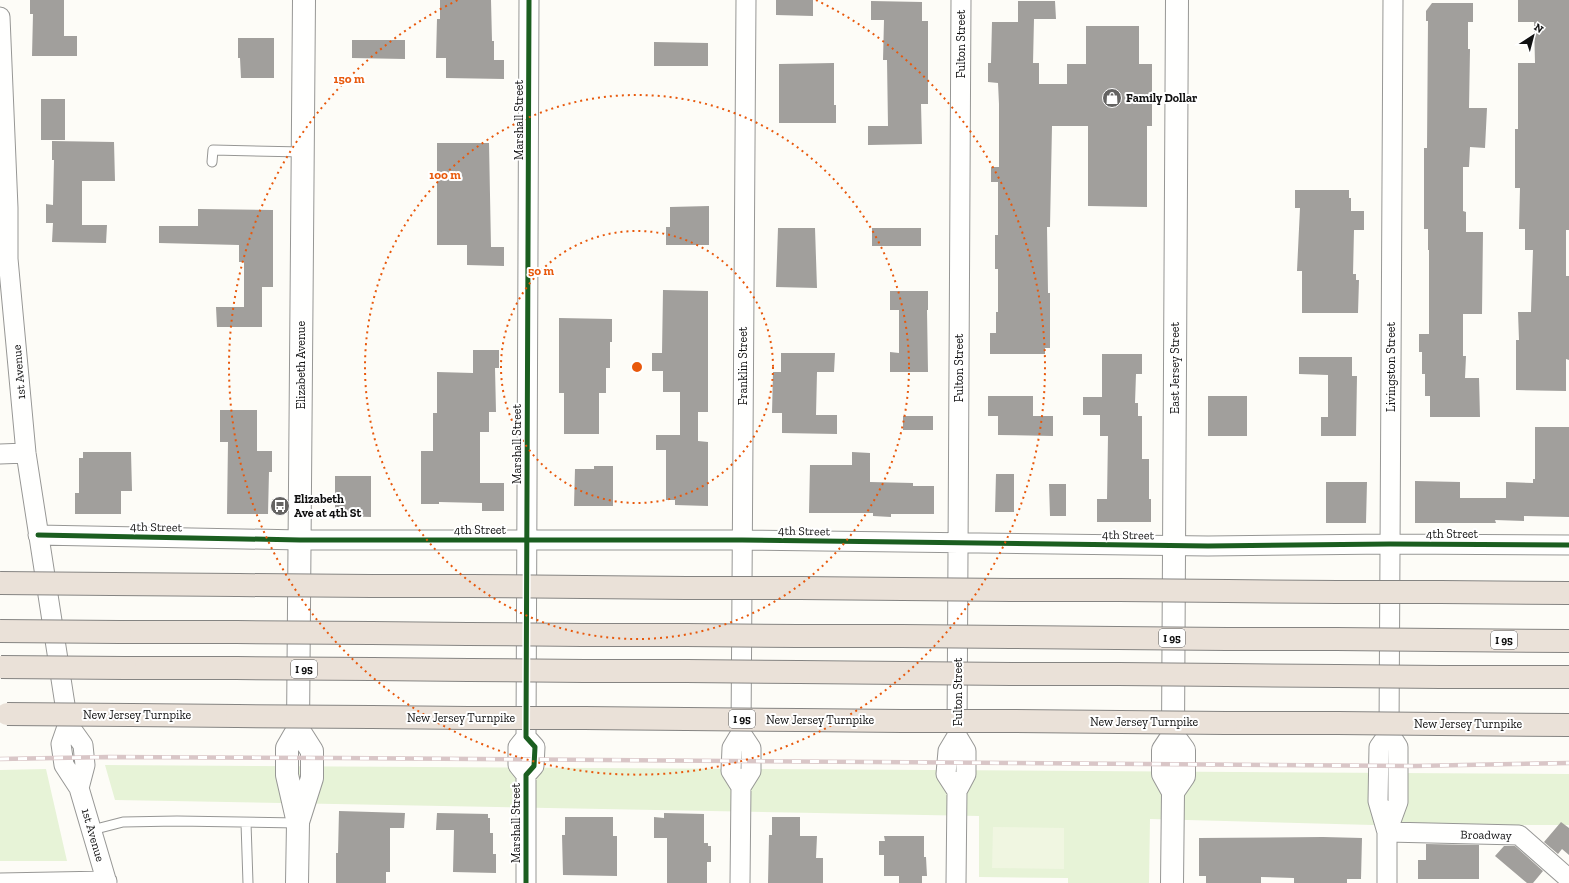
<svg xmlns="http://www.w3.org/2000/svg" width="1569" height="883" viewBox="0 0 1569 883" font-family="'Zilla Slab',serif">
<style>
.green{fill:#e7f3d7}
.pitch{fill:#f0f6e1}
.building{fill:#a19f9c}
.lines{fill:none;stroke-linecap:round;stroke-linejoin:round}
.service-casing{stroke:#979795;stroke-width:11}
.minor-casing{stroke:#979795;stroke-width:21}
.tertiary-casing{stroke:#979795;stroke-width:24}
.motorway-casing{stroke:#858482;stroke-width:24}
.service{stroke:#fffffe;stroke-width:9}
.minor{stroke:#fffffe;stroke-width:19}
.tertiary{stroke:#fffffe;stroke-width:22}
.motorway{stroke:#eae1d8;stroke-width:22}
.rail-casing{stroke:#d9c6c7;stroke-width:4.5}
.rail{stroke:#fff;stroke-width:3;stroke-dasharray:9;stroke-linecap:butt}
.motorway-bridge-casing{stroke:#858482;stroke-width:24;stroke-linecap:butt}
.motorway-bridge{stroke:#eae1d8;stroke-width:22}
.cycleway-casing{stroke:#fff;stroke-width:8}
.cycleway{stroke:#1b5e20;stroke-width:5}
.ring{fill:none;stroke:#e8590c;stroke-width:2;stroke-dasharray:2 4}
.labels{text-anchor:middle;stroke-width:4;stroke-linejoin:round;paint-order:stroke}
.shield{fill:#fff;stroke:#585858;stroke-width:1}
.shield-label{font-size:11px;font-weight:bold;fill:#111}
.street-label{font-size:12px;fill:#111;stroke:#fff}
.poi-label{font-size:12px;font-weight:bold;fill:#111;stroke:#fff;text-anchor:start}
.centre{fill:#e8590c;stroke:#fff;stroke-width:2}
.ring-label{font-size:12px;text-anchor:middle;font-weight:bold;fill:#e8590c;stroke:#fff;stroke-width:4;stroke-linejoin:round;paint-order:stroke}
</style>
<rect width="100%" height="100%" fill="#fdfcf7"/>
<!-- green -->
<path class="green" d="M105,765L1569,774V825H1373L1150,819L1149,883H1068V878L979,877V816L115,800Z
M46,769L67,861H0V770Z"/>
<!-- pitch -->
<path class="pitch" d="M993,827L1064,828V869L992,868Z"/>
<!-- building -->
<path class="building" d="M30,0H64V36H77V56H32L33,14H30Z
M440,0H491L492,41H494V60H504V79L446,78V58H436L437,19H440Z
M776,0H813V16L776,15Z
M1518,0H1569V230H1566V276H1569V360L1566,359V391L1516,390V340H1519L1518,312H1531L1533,250H1525V229H1519L1520,188H1515V129H1518V63H1535L1534,22H1518Z
M871,1L922,2V21H928V104H921L922,144L868,145V126H888L887,60H883L884,20H871Z
M1018,1H1055L1056,19H1034L1033,63H1039V84H1067V64H1086V26H1139V64H1152V126H1147V207L1088,206V126H1052L1050,227H1047L1048,293H1050V348H1045V354H990V333H996V312H998V269H995V235H998V182H991V167H999V104L998,83L988,82V63H991L992,22H1018Z
M1432,3H1473V22H1468V49H1470L1469,108H1487L1485,148L1470,147L1469,167H1463V211L1466,212V232H1483L1482,314H1463V356H1466L1465,378H1479L1480,417H1430V396H1425V374H1422V352H1419V334H1429V250H1428V229H1424V148H1427L1428,21H1426V11Z
M238,38H274V78H241L240,58H238Z
M352,40H405V59L352,58Z
M654,42L708,43V66H654Z
M834,63V105H836V123H779V64Z
M41,99H65V140H41Z
M52,141L114,142L115,181H82V225H107L106,243L52,242L53,223H46V204L53,205L54,160H52Z
M437,143H489L491,247H504V266L467,265V245H437Z
M1295,190H1349V198H1351V211H1364V230H1354L1353,274H1356V280H1359L1358,313H1302V271H1297L1300,208H1295Z
M709,206V245H666V227H670V207Z
M198,209L273,210V287H262V327H217L216,307H244V262H239V245L159,243V226H198Z
M778,228H815L817,288L776,287Z
M872,228H921V246H872Z
M663,290L708,291V412H698V441L708,442V506L675,505V500H666V450H656V435H680V392H663V371H652V353H662Z
M890,291H928V310H927L928,372H890V352L899,353V310H890Z
M559,318L612,319V342H610V368H606V393H599V434H564V393H559Z
M473,350H499V368H495L496,412H489V432H480V483H504V511H482V503L439,502V504H421V451H433V413H437V372L473,373Z
M781,353H835L834,372H817L816,415H837V434L782,433V413H772L773,372H781Z
M1102,354H1142V374H1136L1135,403H1138V416H1142V459H1149V499H1151V522H1097V499H1107L1108,436H1100V415H1083V397H1102Z
M1299,357H1352V376H1357L1356,436H1321V417H1328V375L1299,374Z
M988,396H1033V416H1053V436L998,435V416H988Z
M1208,396H1247V436H1208Z
M220,410H257V451H272V472H269L268,514H227L228,442H220Z
M903,416H933V430H903Z
M1535,427H1569V517L1524,516V521L1495,520L1496,523H1415V481L1460,482V498H1506V482L1533,483V479H1535Z
M83,452H131L132,491H121V514H75V493H79V458H83Z
M852,452L870,453V482L913,483V486H934V514H891V517L873,516V513H809L810,465H852Z
M594,466H613V506H574L575,469H594Z
M996,474H1014V512H995Z
M335,476H371V517L335,516Z
M1326,482H1367L1366,523H1326Z
M1049,484H1066V516H1050Z
M339,811L405,813L404,828H390V872H386V883H336V853H338Z
M437,813L488,814V818H490V833H493V854H496V873L453,872L454,830H436Z
M664,813L704,814V843H708V846H711V862H707V883H667V838H654V817L664,818Z
M565,817H613V836H617V876L563,875L562,835H565Z
M772,817H800V836H817L816,858H823V883H768L769,835H772Z
M1561,822L1569,828V855L1562,849L1558,854L1544,842Z
M884,836H924V857H926L927,876H922V883H899V876H884V855H879V841H885Z
M1323,837L1362,838L1361,879H1347V883H1294V878L1261,877V883H1206V876H1199V838Z
M1426,844L1479,845V879H1418V860H1426Z
M1504,846H1515L1543,871L1533,883H1527L1495,856Z"/>
<g class="lines">
<!-- service casing -->
<g class="service-casing">
<path id="service" d="M212,162L213,150L303,152
M246,823L248,883
M92,830L123,822L177,821L298,823"/>
</g>
<!-- minor casing -->
<g class="minor-casing">
<path id="minor" d="M0,17L8,208V259L26,453L68,724L83,745L85,765L79,788
M0,454L26,453
M38,535L300,540H742L1208,546L1390,544L1569,545
M68,724L61,744L64,765L79,788L107,883
M526,775L518,765V747L526,737
M741,787L751,771V748L741,733
M957,791L946,774L948,751L957,736
M1387,832L1398,802V747L1389,733L1393,0
M1387,832L1519,835L1569,879
M0,883L107,881
M526,883V775L534,766L535,747L526,737L529,0
M740,883L741,787L731,771L732,748L741,733L746,0
M956,883L957,791L966,774V751L957,736L961,0
M1387,883V832L1378,801L1379,747L1389,733"/>
</g>
<!-- tertiary casing -->
<g class="tertiary-casing">
<path id="tertiary" d="M1173,735L1184,750V776L1173,792
M298,822L312,778V751L298,729
M297,883L298,823L287,775V748L298,729L304,0
M1172,883L1173,792L1163,774V750L1173,735L1177,0"/>
</g>
<!-- motorway casing -->
<g class="motorway-casing">
<path id="motorway" d="M112,584L238,585
M372,586H470
M584,587L687,588
M800,588L903,589
M1012,590H1119
M1227,591L1338,592
M1440,592L1569,593
M120,632H236
M371,633L468,634
M583,635H686
M798,636H901
M1011,637L1117,638
M1227,639H1336
M1440,640L1569,641
M125,668H236
M372,669L469,670
M585,671H686
M799,672L903,673
M1012,674H1118
M1227,675L1337,676
M1441,677H1569
M131,715L237,716
M371,717L469,718
M584,718L686,719
M799,720L903,721
M1012,721L1120,722
M1226,723H1337
M1440,724L1569,725"/>
</g>
<!-- service -->
<use href="#service" class="service"/>
<!-- minor -->
<use href="#minor" class="minor"/>
<!-- tertiary -->
<use href="#tertiary" class="tertiary"/>
<!-- motorway -->
<use href="#motorway" class="motorway"/>
<!-- rail casing -->
<g class="rail-casing">
<path id="rail" d="M0,759L109,757L338,758L1414,766L1569,763"/>
</g>
<!-- rail -->
<use href="#rail" class="rail"/>
<!-- motorway-bridge casing -->
<g class="motorway-bridge-casing">
<path id="motorway-bridge" d="M0,583L112,584
M238,585L372,586
M470,586L584,587
M687,588H800
M903,589L1012,590
M1119,590L1227,591
M1338,592H1440
M0,631L120,632
M236,632L371,633
M468,634L583,635
M686,635L798,636
M901,636L1011,637
M1117,638L1227,639
M1336,639L1440,640
M1,667L125,668
M236,668L372,669
M469,670L585,671
M686,671L799,672
M903,673L1012,674
M1118,674L1227,675
M1337,676L1441,677
M7,714L131,715
M237,716L371,717
M469,718H584
M686,719L799,720
M903,721H1012
M1120,722L1226,723
M1337,723L1440,724"/>
</g>
<!-- motorway-bridge -->
<use href="#motorway-bridge" class="motorway-bridge"/>
<!-- cycleway casing -->
<g class="cycleway-casing">
<path id="cycleway" d="M38,535L300,540H742L1208,546L1390,544L1569,545
M526,883V775L534,766L535,747L526,737L529,0"/>
</g>
<!-- cycleway -->
<use href="#cycleway" class="cycleway"/>
</g>
<!-- distance rings -->
<g class="ring">
<circle cx="637" cy="367" r="136"/>
<circle cx="637" cy="367" r="272"/>
<path d="M816 0A408 408 0 1 1 458 0"/>
</g>
<!-- icons -->
<defs>
<g id="shop-disc" transform="scale(1)"><circle r="9.5" fill="#646362" stroke="#fff"/><path d="M-5-2.5h2.3a2.7 3.5 0 0 1 5.4 0H5L5.5 6h-11ZM-1.5-2.5h3a1.5 2.3 0 0 0-3 0Z" fill="#fff"/></g>
<g id="bus-disc" transform="scale(1)"><circle r="9.5" fill="#646362" stroke="#fff"/><path d="M-5-6H5V4H4V6H2V4H-2V6H-4V4H-5ZM-3.5-4V0h7V-4ZM-3.5 1.2v1.5H-2V1.2ZM2 1.2v1.5H3.5V1.2Z" fill="#fff"/></g>
</defs>
<g fill-rule="evenodd">
<use href="#shop-disc" x="1112" y="98"/>
<use href="#bus-disc" x="280" y="506"/>
</g>
<g class="labels">
<!-- shield labels -->
<g class="shield">
<rect x="1159" y="629" width="26" height="18" rx="3"/>
<rect x="1491" y="631" width="26" height="18" rx="3"/>
<rect x="291" y="660" width="26" height="18" rx="3"/>
<rect x="729" y="710" width="26" height="18" rx="3"/>
</g>
<g class="shield-label">
<text x="1172" y="642">I 95</text>
<text x="1504" y="644">I 95</text>
<text x="304" y="673">I 95</text>
<text x="742" y="723">I 95</text>
</g>
<!-- street labels -->
<g class="street-label">
<text transform="translate(961 44) rotate(-90)" y="4">Fulton Street</text>
<text transform="translate(519 120) rotate(-90)" y="4">Marshall Street</text>
<text transform="translate(301 365) rotate(-90)" y="4">Elizabeth Avenue</text>
<text transform="translate(743 366) rotate(-90)" y="4">Franklin Street</text>
<text transform="translate(1391 367) rotate(-90)" y="4">Livingston Street</text>
<text transform="translate(959 368) rotate(-90)" y="4">Fulton Street</text>
<text transform="translate(1175 368) rotate(-90)" y="4">East Jersey Street</text>
<text transform="translate(19 372) rotate(-95)" y="4">1st Avenue</text>
<text transform="translate(517 444) rotate(-90)" y="4">Marshall Street</text>
<text transform="translate(156 527) rotate(1)" y="4">4th Street</text>
<text x="480" y="534">4th Street</text>
<text transform="translate(804 531) rotate(1)" y="4">4th Street</text>
<text x="1452" y="538">4th Street</text>
<text transform="translate(1128 535) rotate(1)" y="4">4th Street</text>
<text transform="translate(958 692) rotate(-90)" y="4">Fulton Street</text>
<text x="137" y="719">New Jersey Turnpike</text>
<text x="461" y="722">New Jersey Turnpike</text>
<text x="820" y="724">New Jersey Turnpike</text>
<text x="1144" y="726">New Jersey Turnpike</text>
<text x="1468" y="728">New Jersey Turnpike</text>
<text transform="translate(516 823) rotate(-90)" y="4">Marshall Street</text>
<text transform="translate(93 835) rotate(74)" y="4">1st Avenue</text>
<text transform="translate(1486 835) rotate(1)" y="4">Broadway</text>
</g>
<!-- poi labels -->
<g class="poi-label">
<text x="1126" y="102">Family Dollar</text>
<text x="294" y="503">Elizabeth<tspan x="294" dy="14">Ave at 4th St</tspan></text>
</g>
</g>
<circle cx="637" cy="367" r="6" class="centre"/>
<g class="ring-label">
<text x="349" y="83">150 m</text>
<text x="445" y="179">100 m</text>
<text x="541" y="275">50 m</text>
</g>
<!-- north arrow -->
<g transform="translate(1533 36) rotate(36)" stroke="#ffffff" stroke-width="3" paint-order="stroke">
<path d="M0-3L7 15L0 10L-7 15Z" fill="#111111"/>
<text y="-6" font-size="11" font-weight="bold" text-anchor="middle" fill="#111111">N</text>
</g>
</svg>
